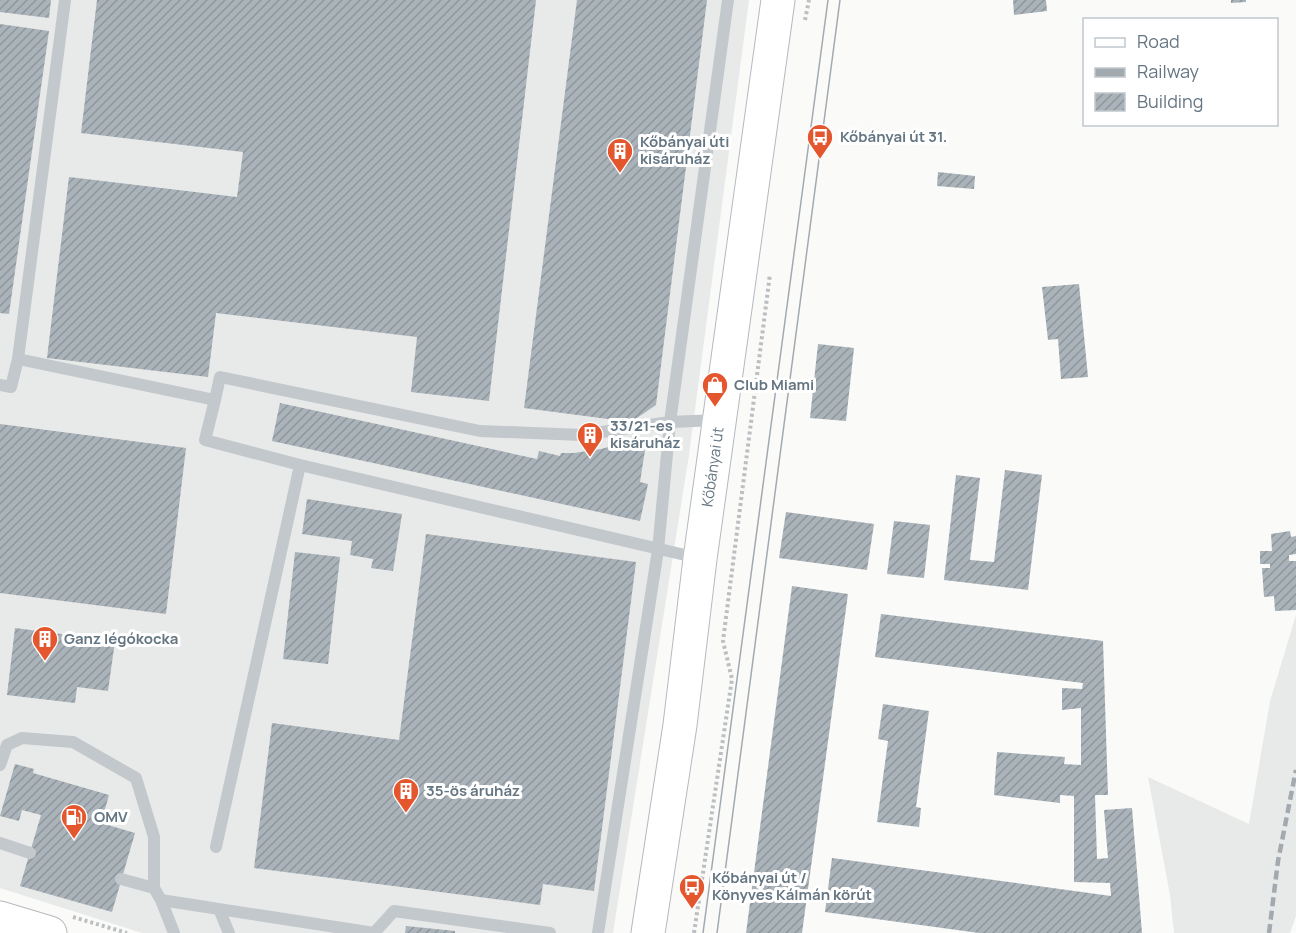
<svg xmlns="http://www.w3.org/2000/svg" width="1296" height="933" viewBox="0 0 1296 933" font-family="Manrope,sans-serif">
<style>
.built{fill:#e8e9e9}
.building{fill:url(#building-hatch)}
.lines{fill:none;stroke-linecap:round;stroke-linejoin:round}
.secondary-casing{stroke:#b3babf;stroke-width:35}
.primary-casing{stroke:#b5babe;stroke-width:35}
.path{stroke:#bbbfc2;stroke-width:4;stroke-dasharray:3 3;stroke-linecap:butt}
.service{stroke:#c3c8cc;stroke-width:12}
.secondary{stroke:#fff;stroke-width:33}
.primary{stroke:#fff;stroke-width:33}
.tram{stroke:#a2aab0;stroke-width:1.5}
.rail{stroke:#a2aab0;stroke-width:4.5;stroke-dasharray:9 4.5;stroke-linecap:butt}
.labels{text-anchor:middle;stroke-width:6;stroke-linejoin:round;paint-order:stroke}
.poi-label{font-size:15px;font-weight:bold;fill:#657683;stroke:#fff;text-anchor:start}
.street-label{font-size:15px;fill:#657683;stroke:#fff}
</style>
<defs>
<pattern id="building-hatch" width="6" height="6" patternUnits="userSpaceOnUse" patternTransform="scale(1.5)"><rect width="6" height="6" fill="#aab3b9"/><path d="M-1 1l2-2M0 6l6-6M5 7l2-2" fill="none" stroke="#8e969c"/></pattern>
</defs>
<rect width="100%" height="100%" fill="#fafaf8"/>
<!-- built -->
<path class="built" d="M0,0H749L689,455L613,933H142L0,888Z
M1296,615V916L1290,933H1174L1170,895L1148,777L1249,824L1270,701Z"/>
<!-- building -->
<path class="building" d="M0,0H51L49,18L0,12Z
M97,0H536L489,401L411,392L417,337L216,313L208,377L47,358L69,177L237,197L243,152L81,133Z
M577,0H707L656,405L631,422L524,408Z
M1013,0H1046L1047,11L1014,15Z
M1231,0H1246V2L1231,3Z
M0,24L49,31L9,314L0,313Z
M938,172L975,176L974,189L937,186Z
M1079,284L1088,377L1061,379L1058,339L1048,340L1042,287Z
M818,344L854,348L846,421L810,418Z
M280,403L537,459L539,451L560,456L561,453H574L601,449L647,437L640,482L648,484L640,521L272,441Z
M0,424L186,448L166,614L0,593Z
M1005,470L1042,475L1028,590L944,580L956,475L980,478L970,560L994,562Z
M307,499L402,514L393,571L371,568L373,559L350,555L352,541L302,534Z
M786,512L874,524L867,570L779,558Z
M894,521L930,525L924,578L887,574Z
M1290,531L1291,537L1296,536V554L1289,555V561H1296V610L1275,611L1274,596L1264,597L1262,568H1270V564H1260V551H1272L1271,534Z
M426,534L636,562L594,891L543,884L540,905L254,868L272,723L399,740Z
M295,552L340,557L328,664L283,659Z
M792,586L848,594L802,933H746Z
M881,614L1103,641L1108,795H1095L1097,859L1108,858L1104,810L1132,808L1142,933H979L825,912L832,858L1111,896L1110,883L1074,882V796L1060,795V803L994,795L997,752L1065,757L1064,764L1081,765V708L1062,710V688L1082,689L1083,683L875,657Z
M15,628L115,641L108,691L77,687L75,703L7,695Z
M883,704L929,711L916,807L921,808L919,827L877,822L888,741L878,739Z
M15,764L34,769L33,773L109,795L101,823L135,833L112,912L20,886L41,815L22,810L19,821L0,816Z
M406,926L455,931V933H405Z"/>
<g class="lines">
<!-- secondary casing -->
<g class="secondary-casing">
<path id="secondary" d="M648,933L680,725L700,559L778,0"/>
</g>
<!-- primary casing -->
<g class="primary-casing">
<path id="primary" d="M0,918L50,933"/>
</g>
<!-- path -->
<path class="path" d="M805,20L809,0
M73,917L127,933
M694,933L732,679L723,641L770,274"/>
<!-- service -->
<path class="service" d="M18,359L65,0
M0,385L11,387L18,359L215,400L220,377L480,431L582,435L670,422L718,420
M215,400L205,440L300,465L698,558
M0,765L7,745L22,738L73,742L136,778L154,837V888L161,900L174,933
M0,843L30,853
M216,847L300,465
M121,879L154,888
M161,900L374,933L394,911L550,933
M219,909L229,933
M598,933L658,550L670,422L728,0"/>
<!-- secondary -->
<use href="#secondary" class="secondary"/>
<!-- primary -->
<use href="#primary" class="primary"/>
<!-- tram -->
<path class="tram" d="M703,933L828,0
M717,933L840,0"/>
<!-- rail -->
<path class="rail" d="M1269,933L1278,861L1296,770"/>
</g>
<!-- icons -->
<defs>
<g id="bus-pin" transform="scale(1.35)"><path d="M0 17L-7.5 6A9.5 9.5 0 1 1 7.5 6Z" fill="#e4572e" stroke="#fff"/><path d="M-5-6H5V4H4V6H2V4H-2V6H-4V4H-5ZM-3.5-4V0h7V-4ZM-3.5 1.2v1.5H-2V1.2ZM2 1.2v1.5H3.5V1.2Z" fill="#fff"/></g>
<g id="building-pin" transform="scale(1.35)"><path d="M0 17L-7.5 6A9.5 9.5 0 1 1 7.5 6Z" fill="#e4572e" stroke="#fff"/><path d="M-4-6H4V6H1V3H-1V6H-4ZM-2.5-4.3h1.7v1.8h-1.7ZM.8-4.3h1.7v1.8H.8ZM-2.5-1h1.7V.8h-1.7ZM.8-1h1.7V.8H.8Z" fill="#fff"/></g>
<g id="shop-pin" transform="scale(1.35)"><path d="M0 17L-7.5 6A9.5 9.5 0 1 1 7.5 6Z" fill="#e4572e" stroke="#fff"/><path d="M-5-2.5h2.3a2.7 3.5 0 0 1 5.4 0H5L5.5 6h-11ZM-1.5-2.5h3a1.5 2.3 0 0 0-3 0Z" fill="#fff"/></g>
<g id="fuel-pin" transform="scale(1.35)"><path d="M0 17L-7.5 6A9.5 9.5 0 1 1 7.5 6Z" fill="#e4572e" stroke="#fff"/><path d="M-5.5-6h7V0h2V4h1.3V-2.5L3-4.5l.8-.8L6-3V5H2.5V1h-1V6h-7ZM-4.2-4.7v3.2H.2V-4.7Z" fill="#fff"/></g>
</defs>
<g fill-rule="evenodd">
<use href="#bus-pin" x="820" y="137"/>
<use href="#building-pin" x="620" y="151"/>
<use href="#shop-pin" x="715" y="385"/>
<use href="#building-pin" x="590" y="435"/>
<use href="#building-pin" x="45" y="639"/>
<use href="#building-pin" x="406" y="791"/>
<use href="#fuel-pin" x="74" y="817"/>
<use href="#bus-pin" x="692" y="887"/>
</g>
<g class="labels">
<!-- poi labels -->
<g class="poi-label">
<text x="840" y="142">Kőbányai út 31.</text>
<text x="640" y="147">Kőbányai úti<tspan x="640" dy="17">kisáruház</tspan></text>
<text x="734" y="390">Club Miami</text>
<text x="610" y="431">33/21-es<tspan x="610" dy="17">kisáruház</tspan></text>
<text x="64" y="644">Ganz légókocka</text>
<text x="426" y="796">35-ös áruház</text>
<text x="94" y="822">OMV</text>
<text x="712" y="883">Kőbányai út /<tspan x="712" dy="17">Könyves Kálmán körút</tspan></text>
</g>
<!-- street labels -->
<g class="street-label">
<text transform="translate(713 467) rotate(-82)" y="5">Kőbányai út</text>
</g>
</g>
<!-- legend -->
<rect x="1083" y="18" width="195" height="108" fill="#ffffff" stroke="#c1c8cd" stroke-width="1.5"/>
<rect x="1095" y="38" width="30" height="9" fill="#ffffff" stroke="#c1c8cd" stroke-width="1.5"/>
<text x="1137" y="48" font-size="18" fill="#657683">Road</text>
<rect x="1095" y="68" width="30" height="9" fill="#a2aab0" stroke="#c1c8cd" stroke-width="1.5"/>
<text x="1137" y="78" font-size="18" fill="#657683">Railway</text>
<rect x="1095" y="93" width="30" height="18" fill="url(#building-hatch)" stroke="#c1c8cd" stroke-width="1.5"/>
<text x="1137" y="108" font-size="18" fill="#657683">Building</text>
</svg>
